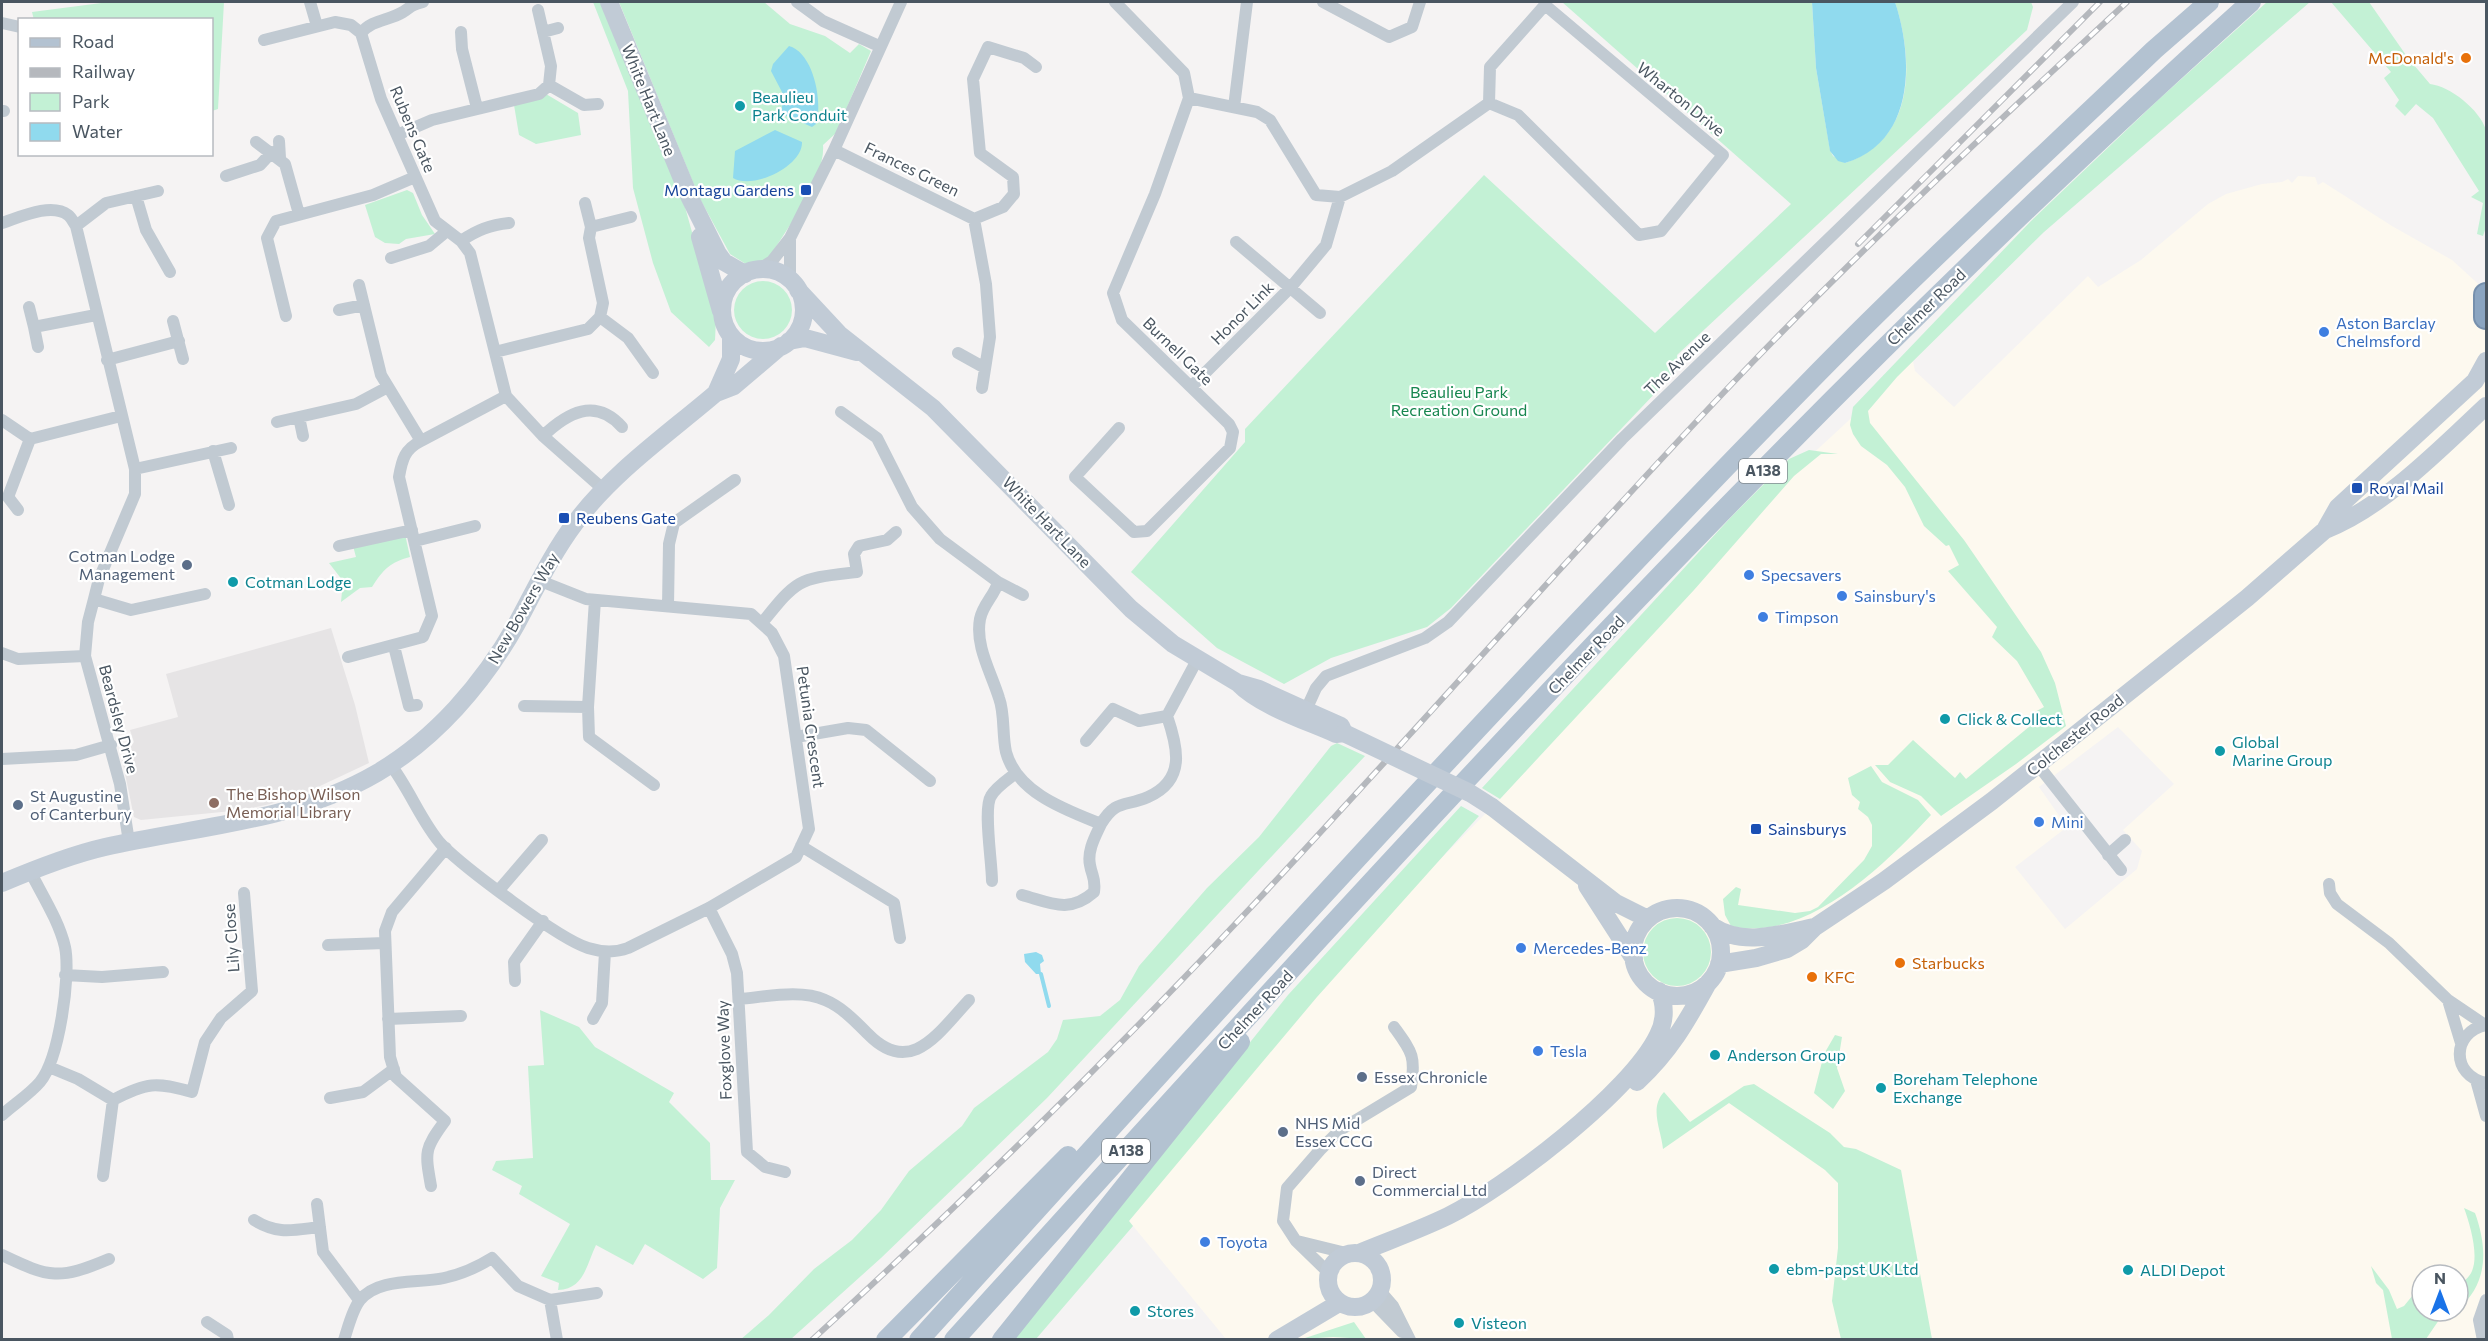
<svg xmlns="http://www.w3.org/2000/svg" width="2488" height="1341" viewBox="0 0 2488 1341" font-family="Commissioner,sans-serif">
<style>
.commercial{fill:#fdf9ef;fill-rule:evenodd}
.education{fill:#e6e4e5}
.green{fill:#c3f1d5}
.water{fill:#90daee}
.lines{fill:none;stroke-linecap:round;stroke-linejoin:round}
.stream{stroke:#90daee;stroke-width:4}
.highway-casing{stroke:#7690ad;stroke-width:26}
.street{stroke:#c1cad2;stroke-width:12}
.secondary{stroke:#c1cbd6;stroke-width:18}
.primary{stroke:#b3c2d1;stroke-width:20}
.highway{stroke:#8ba5c1;stroke-width:22}
.rail-casing{stroke:#b5b8bd;stroke-width:6}
.rail{stroke:#fff;stroke-width:4;stroke-dasharray:11;stroke-linecap:butt}
.secondary-bridge{stroke:#c1cbd6;stroke-width:18}
.food-dot{fill:#e8710a;stroke:#fff;stroke-width:2}
.culture-dot{fill:#0f9aa8;stroke:#fff;stroke-width:2}
.transit-dot{fill:#1a4fb4;stroke:#fff;stroke-width:2}
.shop-dot{fill:#3f7fe0;stroke:#fff;stroke-width:2}
.service-dot{fill:#5c6f8a;stroke:#fff;stroke-width:2}
.education-dot{fill:#8d6e63;stroke:#fff;stroke-width:2}
.labels{text-anchor:middle;stroke-width:4.5;stroke-linejoin:round;paint-order:stroke}
.shield{fill:#fff;stroke:#808990;stroke-width:1.5}
.shield-label{font-size:15px;font-weight:bold;fill:#4a5661}
.food-label{font-size:16px;fill:#c56008;stroke:#fff;text-anchor:start}
.culture-label{font-size:16px;fill:#0d838f;stroke:#fff;text-anchor:start}
.street-label{font-size:16px;fill:#4a5661;stroke:#fff}
.transit-label{font-size:16px;fill:#164399;stroke:#fff;text-anchor:start}
.shop-label{font-size:16px;fill:#366cbe;stroke:#fff;text-anchor:start}
.park-label{font-size:16px;fill:#17864f;stroke:#fff}
.service-label{font-size:16px;fill:#4e5e75;stroke:#fff;text-anchor:start}
.education-label{font-size:16px;fill:#785e54;stroke:#fff;text-anchor:start}
</style>
<rect width="100%" height="100%" fill="#f5f3f3"/>
<!-- commercial -->
<path class="commercial" d="M2298,176L2315,177L2318,185L2323,182L2392,226L2452,260L2486,291V1339H1226L1129,1221L1308,993L1500,799L1806,460L1913,361L1915,371L1954,407L2088,276L2098,287L2141,260L2208,204L2226,194L2262,184L2282,182L2288,179L2292,183ZM2118,727L2174,784L2123,830L2142,851L2137,869L2065,929L2015,867L2067,827L2039,787ZM2422,1275H2458V1311H2422Z"/>
<!-- education -->
<path class="education" d="M331,628L355,705L369,763L303,794L270,804L242,810L141,820L134,817L122,759L134,742L130,730L178,717L166,674Z"/>
<!-- green -->
<path class="green" d="M109,2H224L218,109L212,111V20H34L32,12Z
M593,2H600L682,196L716,319L715,340L709,347L671,312L653,263L633,188L628,91Z
M619,2H764L790,24L825,36L850,53L859,44L871,51L836,133L823,145C826,177 786,229 770,257L761,263L749,266L730,254L699,197Z
M1562,2H1812L1816,68L1830,150L1833,156L1845,163C1916,139 1914,61 1895,2H2031L2033,7L2027,30L1677,355L1679,368L1451,608L1427,627L1331,658L1284,684L1217,648L1131,572L1245,442V429L1484,175L1655,333L1791,204Z
M2267,2H2310L2044,232L1897,377L1868,411L1870,423L1964,540L2041,652L2055,683L2066,726L2016,764L1941,816L1921,796L1890,782L1875,765H1888L1913,740L1955,778L1960,772L1966,779L2036,721L2031,714L2044,707L2017,661L1992,637L1997,627L1948,571L1959,565L1949,545L1946,546L1924,526L1905,487L1887,465L1861,446L1853,434L1850,425L1853,407L2031,221L2158,100Z
M2331,2H2369L2408,58L2430,84C2450,86 2480,110 2486,130V227L2483,236L2477,234L2483,203L2471,197L2479,191L2433,118L2416,104L2405,116L2395,106L2399,100L2384,78L2391,72Z
M546,94L578,113L581,135L536,144L519,135L514,105Z
M407,190L413,193L422,215L435,234L406,239L399,244L385,243L375,237L365,205Z
M734 310a29 29 0 1 1 58 0a29 29 0 1 1-58 0Z
M1809,450L1838,454H1821L1794,476L1694,590L1500,799L1482,788L1732,516L1789,459Z
M405,534L410,557C390,562 383,570 372,587L360,588L341,602L343,581L329,563L356,557L353,546Z
M1337,743L1365,756L1047,1098L881,1258L791,1339L740,1340L769,1315L814,1269L852,1240L881,1210L909,1171L962,1126L974,1108L1048,1052L1057,1039L1063,1020L1100,1016L1120,1000L1139,966L1207,888L1259,837L1331,746Z
M1871,766L1882,782L1918,800L1931,815C1885,865 1804,944 1731,926L1725,915L1723,899L1736,887L1741,889L1738,905L1795,913L1810,911L1818,907L1864,860L1872,846V825L1868,817L1858,809L1860,802L1852,795L1848,778Z
M1461,806L1479,816L1317,997L1129,1221L1133,1226L1036,1339L1011,1340L1288,995Z
M1643 952a34 34 0 1 1 68 0a34 34 0 1 1-68 0Z
M540,1010L579,1027L595,1047L674,1093L669,1102L710,1143L711,1180H735L720,1208L717,1268L703,1279L645,1244L633,1265L596,1245C586,1266 584,1289 558,1290L559,1283L541,1276L570,1224L519,1194L522,1186L492,1170L496,1161L533,1158L528,1066L544,1065Z
M1835,1035L1842,1037L1837,1068L1845,1091L1833,1109L1814,1093L1824,1054Z
M1754,1084L1830,1133L1844,1147L1856,1149L1901,1170L1932,1339H1841L1832,1301L1838,1248V1183L1825,1170L1729,1103L1663,1149C1661,1129 1649,1108 1664,1092L1690,1122L1744,1086Z
M2464,1208L2475,1213C2488,1249 2488,1284 2458,1309V1285C2464,1281 2469,1278 2472,1271C2479,1255 2470,1224 2464,1208Z
M2371,1266L2389,1290L2397,1309L2404,1306L2417,1290H2422V1311H2455L2439,1320L2426,1339H2392L2383,1290L2376,1283Z
M1354,1322L1366,1339L1333,1337L1302,1339Z"/>
<!-- water -->
<path class="water" d="M1812,2H1895C1914,59 1915,142 1845,163L1838,161L1830,151L1816,68Z
M789,46C814,53 823,103 816,124L812,127L782,114V92L771,71L773,64Z
M775,130L802,142C803,166 753,190 733,178L735,151Z
M1036,952L1042,955L1044,961L1040,964L1041,974H1036L1025,962L1024,954Z"/>
<g class="lines">
<!-- stream -->
<path class="stream" d="M1041,974L1049,1006"/>
<!-- highway casing -->
<g class="highway-casing">
<path id="highway" d="M2486,295V317"/>
</g>
<!-- street -->
<path class="street" d="M310,2L317,26
M797,2L823,21L879,46
M1115,2L1184,73L1189,98L1155,194L1113,293L1122,320L1229,424L1233,432L1230,448L1147,531L1134,532L1075,477L1119,428
M1323,2L1389,37L1412,27L1420,2
M1545,5L1723,155L1661,231L1639,235L1518,115L1489,103L1490,67Z
M2,23L20,27
M461,32L462,49L477,108
M543,32L558,28
M361,33C373,19 388,21 403,12C412,6 411,5 423,2
M264,40L335,22L351,25L361,33L381,99L435,221L461,241L470,253L506,396L543,436L603,489
M549,85L584,105L598,104
M1189,98L1257,112L1270,120L1316,195L1340,197L1392,171L1489,103
M1234,107L1247,2
M2,111H4
M397,135L432,120L539,94L549,85L551,66L538,10
M279,141L280,158
M256,142L285,164L299,214
M834,150L974,219L1003,207L1014,194L1013,177L980,153L973,79L988,47L1024,58L1036,67
M226,176L260,165L272,152
M136,196L146,230L170,272
M974,219L986,284L990,337L982,388
M2,223C18,218 51,202 68,215C71,217 74,223 76,226L135,469V494L99,579L94,599L88,622L85,656L120,784L129,842
M76,226L106,203L158,191
M591,227L631,217
M461,241C477,230 490,225 509,223
M1236,242L1320,313
M391,258L429,246L447,231
M758,270L772,261L790,238L834,150L901,2
M790,280V238
M359,285L381,375L421,441L506,396
M29,307L34,327
M339,310L364,305
M286,316L267,238L276,221L373,195L415,177
M600,317L628,338L653,373
M173,321L183,359
M38,347L34,327L96,315
M495,352L588,329L600,317L603,303L589,238L591,227L585,203
M958,353L985,368
M107,360L179,341
M1191,387L1291,287L1326,245L1340,197
M841,412L877,438L912,507L940,539L998,582C995,595 983,604 980,619C975,646 991,672 999,698C1005,714 1002,734 1006,752C1017,793 1066,810 1101,824C1116,799 1125,807 1148,797C1186,780 1178,748 1167,716L1197,660
M299,417L303,436
M2,420L30,439L121,416
M277,422L356,404L386,388
M543,436C567,413 595,397 622,427
M213,451L229,505
M135,469L231,448
M18,510L8,497L30,439
M415,541L475,526
M339,546L412,530
M998,582L1023,595
M94,599L131,610L205,594
M595,600L588,707L589,737L654,785
M668,606L669,544L674,523L735,480
M762,623C799,577 798,579 857,572L854,554L859,546L887,540L896,532
M394,646L409,706L417,705
M2,653L18,659L85,656
M348,657L423,637L432,616L399,477C402,459 405,449 421,441
M524,706L588,707
M1306,710L1316,688L1326,676L1425,638L1448,622L1622,439L2073,2
M796,737L848,728L866,730L930,781
M1086,741L1113,709L1139,721L1167,716
M2,759L76,755L111,745
M390,764C409,788 423,825 442,845C465,868 559,939 588,948C601,952 615,953 628,948L709,908L796,857L809,829L784,656L772,633L751,614L586,599L538,580
M2038,765L2121,870
M801,846L894,903L900,938
M2108,855L2125,840
M992,881C992,862 983,808 991,796C996,787 1007,780 1016,773
M2329,884L2330,893L2337,904L2389,943L2448,1000L2485,1025
M499,890L542,840
M1022,895C1051,903 1069,914 1094,892C1096,878 1092,877 1090,865C1087,851 1095,837 1101,824
M709,908L732,954L737,973L747,1152L765,1167L785,1172
M328,945L385,943
M65,975L102,977L163,972
M515,981L514,962L543,921
M739,999C765,997 801,989 825,1000C842,1007 855,1021 868,1034C911,1078 939,1032 969,1000
M2448,1000L2461,1043
M388,1019L461,1016
M593,1019L602,1003L605,952
M2486,1025C2451,1032 2451,1076 2486,1083
M49,1067L78,1079L113,1100L103,1176
M2476,1080L2486,1116
M330,1098L363,1092L394,1069
M113,1100C147,1082 156,1082 192,1092L205,1042L221,1018L252,991L244,893
M2,1115C14,1104 30,1094 40,1082C59,1059 71,976 65,947C59,921 42,895 30,871
M431,1186C425,1152 424,1149 445,1121L396,1077L390,1057L385,931L392,912L446,848
M317,1204L323,1252L359,1300
M254,1220C278,1235 293,1230 320,1227
M1297,1241L1350,1254
M2,1255C50,1278 59,1280 109,1259
M1329,1273L1296,1241L1283,1221L1287,1188L1320,1150L1340,1130L1411,1087C1416,1056 1412,1052 1394,1027
M1380,1291L1393,1306L1410,1340
M550,1300L557,1340
M1372,1301L1402,1332
M207,1322L227,1335L228,1340
M344,1340C348,1328 352,1310 360,1300C379,1277 418,1284 444,1278C462,1274 476,1268 492,1258L518,1286L550,1300L597,1293
M2483,1340L2479,1320L2486,1300"/>
<!-- secondary -->
<path class="secondary" d="M609,2L690,198L718,254L724,262L745,274
M700,237L721,311
M722 310a41 41 0 1 1 82 0a41 41 0 1 1-82 0Z
M798,290L839,334L933,408L1131,609L1173,644L1238,683L1259,689L1316,715L1341,726L1344,733L1336,734C1307,721 1260,706 1238,683
M789,341L805,338L857,352
M716,393L731,359V336
M2325,530C2384,507 2440,449 2486,406
M1492,807L1616,903L1648,919
M2,883C35,869 70,855 105,847C198,826 293,822 377,773C435,739 483,684 516,625C535,590 551,555 575,523C613,472 668,434 716,393L734,386L781,346
M1587,886L1634,959
M1633 952a44 44 0 1 1 88 0a44 44 0 1 1-88 0Z
M1712,926C1743,947 1780,934 1814,927
M1719,964L1756,958L1787,949L1802,940L1815,927L1884,881L1992,801L2247,598L2325,530L2338,507L2475,381L2486,361
M1637,1082C1670,1051 1686,1023 1708,983
M1328 1280a27 27 0 1 1 54 0a27 27 0 1 1-54 0Z
M1359,1253C1388,1241 1419,1230 1448,1216C1505,1188 1631,1092 1658,1035C1665,1022 1666,1005 1659,991
M1277,1340L1339,1303"/>
<!-- primary -->
<path class="primary" d="M886,1340L1068,1156
M919,1340C1210,1018 1501,696 1805,386C1918,270 2038,161 2154,50L2209,2
M954,1340C1371,880 1788,416 2251,2
M1002,1340L1240,1042"/>
<!-- highway -->
<use href="#highway" class="highway"/>
<!-- rail casing -->
<g class="rail-casing">
<path id="rail" d="M1858,244L2100,2
M812,1340C965,1200 1114,1054 1255,903C1414,733 1567,558 1727,389C1855,254 1991,128 2127,2"/>
</g>
<!-- rail -->
<use href="#rail" class="rail"/>
<!-- secondary-bridge -->
<path class="secondary-bridge" d="M1344,733L1470,793L1492,807"/>
</g>
<!-- markers -->
<g class="food-dot">
<circle cx="2466" cy="58" r="6"/>
<circle cx="1900" cy="963" r="6"/>
<circle cx="1812" cy="977" r="6"/>
</g>
<g class="culture-dot">
<circle cx="740" cy="106" r="6"/>
<circle cx="233" cy="582" r="6"/>
<circle cx="1945" cy="719" r="6"/>
<circle cx="2220" cy="751" r="6"/>
<circle cx="1715" cy="1055" r="6"/>
<circle cx="1881" cy="1088" r="6"/>
<circle cx="1774" cy="1269" r="6"/>
<circle cx="2128" cy="1270" r="6"/>
<circle cx="1135" cy="1311" r="6"/>
<circle cx="1459" cy="1323" r="6"/>
</g>
<g class="transit-dot">
<rect x="800" y="184" width="12" height="12" rx="3"/>
<rect x="2351" y="482" width="12" height="12" rx="3"/>
<rect x="558" y="512" width="12" height="12" rx="3"/>
<rect x="1750" y="823" width="12" height="12" rx="3"/>
</g>
<g class="shop-dot">
<circle cx="2324" cy="332" r="6"/>
<circle cx="1749" cy="575" r="6"/>
<circle cx="1842" cy="596" r="6"/>
<circle cx="1763" cy="617" r="6"/>
<circle cx="2039" cy="822" r="6"/>
<circle cx="1521" cy="948" r="6"/>
<circle cx="1538" cy="1051" r="6"/>
<circle cx="1205" cy="1242" r="6"/>
</g>
<g class="service-dot">
<circle cx="187" cy="565" r="6"/>
<circle cx="18" cy="805" r="6"/>
<circle cx="1362" cy="1077" r="6"/>
<circle cx="1283" cy="1132" r="6"/>
<circle cx="1360" cy="1181" r="6"/>
</g>
<circle class="education-dot" cx="214" cy="803" r="6"/>
<g class="labels">
<!-- shield labels -->
<g class="shield">
<rect x="1739" y="459" width="48" height="24" rx="4.5"/>
<rect x="1102" y="1139" width="48" height="24" rx="4.5"/>
</g>
<g class="shield-label">
<text x="1763" y="476">A138</text>
<text x="1126" y="1156">A138</text>
</g>
<!-- food labels -->
<g class="food-label">
<text x="2454" y="64" text-anchor="end">McDonald's</text>
<text x="1912" y="969">Starbucks</text>
<text x="1824" y="983">KFC</text>
</g>
<!-- culture labels -->
<g class="culture-label">
<text x="752" y="103">Beaulieu<tspan x="752" dy="18">Park Conduit</tspan></text>
<text x="245" y="588">Cotman Lodge</text>
<text x="1957" y="725">Click &amp; Collect</text>
<text x="2232" y="748">Global<tspan x="2232" dy="18">Marine Group</tspan></text>
<text x="1727" y="1061">Anderson Group</text>
<text x="1893" y="1085">Boreham Telephone<tspan x="1893" dy="18">Exchange</tspan></text>
<text x="1786" y="1275">ebm-papst UK Ltd</text>
<text x="2140" y="1276">ALDI Depot</text>
<text x="1147" y="1317">Stores</text>
<text x="1471" y="1329">Visteon</text>
</g>
<!-- street labels -->
<g class="street-label">
<text transform="translate(1681 99) rotate(39)" y="6">Wharton Drive</text>
<text transform="translate(649 100) rotate(68)" y="6">White Hart Lane</text>
<text transform="translate(413 129) rotate(67)" y="6">Rubens Gate</text>
<text transform="translate(912 169) rotate(26)" y="6">Frances Green</text>
<text transform="translate(1926 307) rotate(-44)" y="6">Chelmer Road</text>
<text transform="translate(1242 313) rotate(-45)" y="6">Honor Link</text>
<text transform="translate(1178 351) rotate(44)" y="6">Burnell Gate</text>
<text transform="translate(1677 363) rotate(-44)" y="6">The Avenue</text>
<text transform="translate(1047 522) rotate(46)" y="6">White Hart Lane</text>
<text transform="translate(523 608) rotate(-60)" y="6">New Bowers Way</text>
<text transform="translate(1586 655) rotate(-46)" y="6">Chelmer Road</text>
<text transform="translate(119 719) rotate(75)" y="6">Beardsley Drive</text>
<text transform="translate(811 727) rotate(82)" y="6">Petunia Crescent</text>
<text transform="translate(2075 735) rotate(-39)" y="6">Colchester Road</text>
<text transform="translate(231 938) rotate(-94)" y="6">Lily Close</text>
<text transform="translate(1255 1010) rotate(-47)" y="6">Chelmer Road</text>
<text transform="translate(724 1050) rotate(-92)" y="6">Foxglove Way</text>
</g>
<!-- transit labels -->
<g class="transit-label">
<text x="794" y="196" text-anchor="end">Montagu Gardens</text>
<text x="2369" y="494">Royal Mail</text>
<text x="576" y="524">Reubens Gate</text>
<text x="1768" y="835">Sainsburys</text>
</g>
<!-- shop labels -->
<g class="shop-label">
<text x="2336" y="329">Aston Barclay<tspan x="2336" dy="18">Chelmsford</tspan></text>
<text x="1761" y="581">Specsavers</text>
<text x="1854" y="602">Sainsbury's</text>
<text x="1775" y="623">Timpson</text>
<text x="2051" y="828">Mini</text>
<text x="1533" y="954">Mercedes-Benz</text>
<text x="1550" y="1057">Tesla</text>
<text x="1217" y="1248">Toyota</text>
</g>
<!-- park labels -->
<g class="park-label">
<text x="1459" y="398">Beaulieu Park<tspan x="1459" dy="18">Recreation Ground</tspan></text>
</g>
<!-- service labels -->
<g class="service-label">
<text x="175" y="562" text-anchor="end">Cotman Lodge<tspan x="175" dy="18">Management</tspan></text>
<text x="30" y="802">St Augustine<tspan x="30" dy="18">of Canterbury</tspan></text>
<text x="1374" y="1083">Essex Chronicle</text>
<text x="1295" y="1129">NHS Mid<tspan x="1295" dy="18">Essex CCG</tspan></text>
<text x="1372" y="1178">Direct<tspan x="1372" dy="18">Commercial Ltd</tspan></text>
</g>
<!-- education labels -->
<g class="education-label">
<text x="226" y="800">The Bishop Wilson<tspan x="226" dy="18">Memorial Library</tspan></text>
</g>
</g>
<!-- border -->
<rect width="2488" height="1341" fill="none" stroke="#4a5661" stroke-width="6"/>
<!-- legend -->
<rect x="18" y="18" width="195" height="138" fill="#ffffff" stroke="#b7bbc0" stroke-width="1.5"/>
<rect x="30" y="38" width="30" height="9" fill="#b3c2d1" stroke="#b7bbc0" stroke-width="1.5"/>
<text x="72" y="48" font-size="18" fill="#4a5661">Road</text>
<rect x="30" y="68" width="30" height="9" fill="#b5b8bd" stroke="#b7bbc0" stroke-width="1.5"/>
<text x="72" y="78" font-size="18" fill="#4a5661">Railway</text>
<rect x="30" y="93" width="30" height="18" fill="#c3f1d5" stroke="#b7bbc0" stroke-width="1.5"/>
<text x="72" y="108" font-size="18" fill="#4a5661">Park</text>
<rect x="30" y="123" width="30" height="18" fill="#90daee" stroke="#b7bbc0" stroke-width="1.5"/>
<text x="72" y="138" font-size="18" fill="#4a5661">Water</text>
<!-- north arrow -->
<g transform="translate(2440 1293)"><circle r="28" fill="#ffffff" stroke="#b7bbc0" stroke-width="1.5"/>
<path d="M0-4.5L10 22L0 15L-10 22Z" fill="#1a73e8"/>
<text y="-9" font-size="16" font-weight="bold" text-anchor="middle" fill="#4a5661">N</text>
</g>
</svg>
